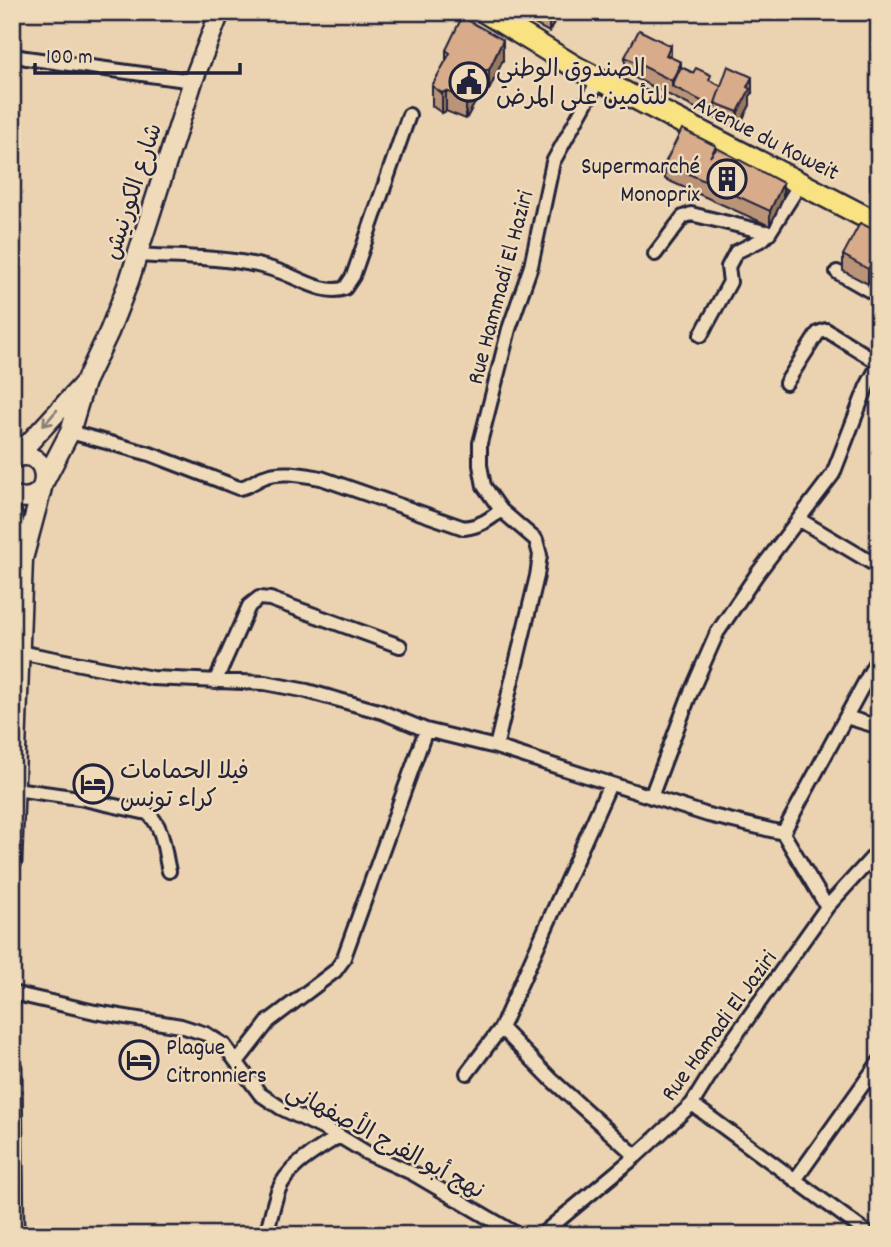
<svg xmlns="http://www.w3.org/2000/svg" width="891" height="1247" viewBox="0 0 891 1247" font-family="Dekko,'Playpen Sans Arabic',sans-serif">
<style>
.lines{fill:none;stroke-linecap:round;stroke-linejoin:round}
.street-casing{stroke:#22223b;stroke-width:18}
.secondary-casing{stroke:#22223b;stroke-width:23}
.primary-casing{stroke:#22223b;stroke-width:26}
.street{stroke:#efdbb9;stroke-width:12}
.secondary{stroke:#efdbb9;stroke-width:18}
.primary{stroke:#f8e281;stroke-width:21}
.wall{fill:#ba9478;stroke:#22223b;stroke-width:2}
.shaded-wall{fill:#977861;stroke:#22223b;stroke-width:2}
.building{fill:#d8ac8b;stroke:#22223b;stroke-width:2}
.oneway{stroke:#887e7a}
.labels{text-anchor:middle;stroke-width:5;stroke-linejoin:round;paint-order:stroke}
.poi-label{font-size:24px;fill:#22223b;stroke:#efdbb9;text-anchor:start}
.street-label{font-size:24px;fill:#22223b;stroke:#efdbb9}
</style>
<rect width="100%" height="100%" fill="#ebd2b0"/>
<filter id="ink" filterUnits="userSpaceOnUse"><feTurbulence type="fractalNoise" baseFrequency=".0143" numOctaves="2"/><feDisplacementMap in="SourceGraphic" scale="14" xChannelSelector="R" yChannelSelector="G"/><feConvolveMatrix kernelMatrix="1 2 1 2 8 2 1 2 1" color-interpolation-filters="sRGB"/></filter>
<g filter="url(#ink)">
<g class="lines">
<!-- street casing -->
<g class="street-casing">
<path id="street" d="M12,55L26,58L193,81
M655,254L683,217L691,214L769,233
M137,255C183,258 235,256 278,271C298,277 324,296 345,288L353,276L409,115
M837,272L879,296
M701,335L730,282L728,267L736,252L763,239L769,233L800,184
M786,383L818,333L826,330L879,363
M70,432L150,454L239,488C249,487 255,480 264,477C281,470 304,475 321,478L464,528C480,526 489,520 501,510
M800,520L879,567
M19,652L152,678L265,683L307,691L382,712L426,730L496,747L708,815L783,833L827,907
M215,682L249,606L259,598L270,599L400,646
M846,717L879,727
M496,747L537,576L540,555L536,540L501,510L484,486L480,465V443L509,329L531,266L553,162L599,79
M15,789L79,798L147,813C164,825 164,852 169,871
M651,797L688,699L717,633L757,574L833,474L867,386L879,364
M783,833L879,656
M12,993L95,1012L181,1026L206,1034L224,1045L260,1094L281,1108L339,1136L367,1153L412,1173L518,1235
M501,1028L552,1080L636,1156
M237,1062L269,1021L335,971L343,960L426,730
M467,1073L501,1028L610,784
M692,1104L870,1235
M795,1180L879,1062
M266,1235C270,1221 273,1205 278,1191C289,1164 317,1151 339,1136
M541,1235L636,1156L692,1104L726,1049L827,907L879,850"/>
</g>
<!-- secondary casing -->
<g class="secondary-casing">
<path id="secondary" d="M17,456L85,382
M12,459C53,441 56,512 12,495
M45,480L70,432L85,382L109,332L129,281L193,81L220,12
M12,514L22,556
M12,861L23,559L42,488
M12,1068L14,1235"/>
</g>
<!-- primary casing -->
<g class="primary-casing">
<path id="primary" d="M485,12L577,68L879,224"/>
</g>
<!-- street -->
<use href="#street" class="street"/>
<!-- secondary -->
<use href="#secondary" class="secondary"/>
<!-- primary -->
<use href="#primary" class="primary"/>
</g>
<!-- wall -->
<path class="wall" d="M512,12H559L549,32Z
M446,50L503,60L489,90H482L466,119L446,111L442,113L432,106V86L446,61Z
M625,57L681,67L721,86L752,93L750,96V105L738,128L715,118L625,73Z
M879,140V193L870,189V159Z
M716,150L783,198L770,226L665,179V163Z
M879,232L868,284L843,271V255Z"/>
<!-- shaded-wall -->
<path class="shaded-wall" d="M554,12H559L549,32V22Z
M503,40V60L489,90V70Z
M671,46V61L666,55Z
M681,62V78L672,86V81Z
M482,70V90L466,119V99Z
M752,77V93L750,96V105L738,128V112L747,87Z
M446,91V111L442,113V93Z
M783,183V198L770,226V211Z
M879,252V267L868,284V269Z"/>
<!-- building -->
<path class="building" d="M530,12H554L549,22Z
M462,17L503,40L489,70H482L466,99L446,91L442,93L432,86L450,53L446,50Z
M639,30L671,46L666,55L681,62L672,81L625,57Z
M728,66L752,77L747,87L750,89L738,112L715,103Z
M681,67L693,73L696,68L711,75L709,80L721,86L715,103V108L672,86Z
M682,129L716,146L710,157L717,148L783,183L770,211L665,163Z
M879,140V164L870,159Z
M860,223L879,232V252L868,269L843,255Z"/>
<!-- one-way arrows -->
<defs><path id="oneway-shaft" d="M-6 0H5M1.5-3L5.5 0L1.5 3" fill="none" stroke-width="1.6" stroke-linecap="round" stroke-linejoin="round" transform="scale(1.75)"/></defs>
<use class="oneway" href="#oneway-shaft" transform="translate(50 418) rotate(131)"/>
</g>
<!-- icons -->
<defs>
<g id="civic-ring" transform="scale(2.0125)"><circle r="9.5" fill="#efdbb9" stroke="#22223b" stroke-width="1.5"/><path d="M-.6-6.5H3V-4.5H.6V-3L4-1V1h2V6H-6V1h2V-1L-.6-3ZM-1.2 2.5V6h2.4V2.5Z" fill="#22223b"/></g>
<g id="building-ring" transform="scale(2.0125)"><circle r="9.5" fill="#efdbb9" stroke="#22223b" stroke-width="1.5"/><path d="M-4-6H4V6H1V3H-1V6H-4ZM-2.5-4.3h1.7v1.8h-1.7ZM.8-4.3h1.7v1.8H.8ZM-2.5-1h1.7V.8h-1.7ZM.8-1h1.7V.8H.8Z" fill="#22223b"/></g>
<g id="hotel-ring" transform="scale(2.0125)"><circle r="9.5" fill="#efdbb9" stroke="#22223b" stroke-width="1.5"/><path d="M-6-4.5h1.5V1H6V5H4.5V3h-9V5H-6ZM-4 0a1.8 1.8 0 1 1 3.6 0ZM.5 0V-2.5h3Q6-2.5 6 0Z" fill="#22223b"/></g>
</defs>
<g fill-rule="evenodd">
<use href="#civic-ring" x="469" y="82"/>
<use href="#building-ring" x="727" y="179"/>
<use href="#hotel-ring" x="93" y="784"/>
<use href="#hotel-ring" x="139" y="1060"/>
</g>
<g class="labels">
<!-- poi labels -->
<g class="poi-label">
<text x="496" y="76">الصندوق الوطني<tspan x="496" dy="28">للتأمين على المرض</tspan></text>
<text x="700" y="173" text-anchor="end">Supermarché<tspan x="700" dy="28">Monoprix</tspan></text>
<text x="120" y="778">فيلا الحمامات<tspan x="120" dy="28">كراء تونس</tspan></text>
<text x="166" y="1054">Plague<tspan x="166" dy="28">Citronniers</tspan></text>
</g>
<!-- street labels -->
<g class="street-label">
<text transform="translate(767 137) rotate(27)" y="8">Avenue du Koweit</text>
<text transform="translate(132 191) rotate(-72)" y="8">شارع الكورنيش</text>
<text transform="translate(499 287) rotate(-75)" y="8">Rue Hammadi El Haziri</text>
<text transform="translate(718 1025) rotate(-54)" y="8">Rue Hamadi El Jaziri</text>
<text transform="translate(386 1140) rotate(28)" y="8">نهج أبو الفرج الأصفهاني</text>
</g>
</g>
<!-- margin -->
<rect width="891" height="1247" fill="none" stroke="#efdbb9" stroke-width="42"/>
<rect x="21" y="21" width="849" height="1205" fill="none" stroke="#22223b" stroke-width="2.5" filter="url(#ink)"/>
<!-- scale -->
<path d="M35 63v10h205v-10" fill="none" stroke="#22223b" stroke-width="3.5"/>
<text x="46" y="63" font-size="21" fill="#22223b" stroke="#efdbb9" stroke-width="5" paint-order="stroke">100 m</text>
</svg>
